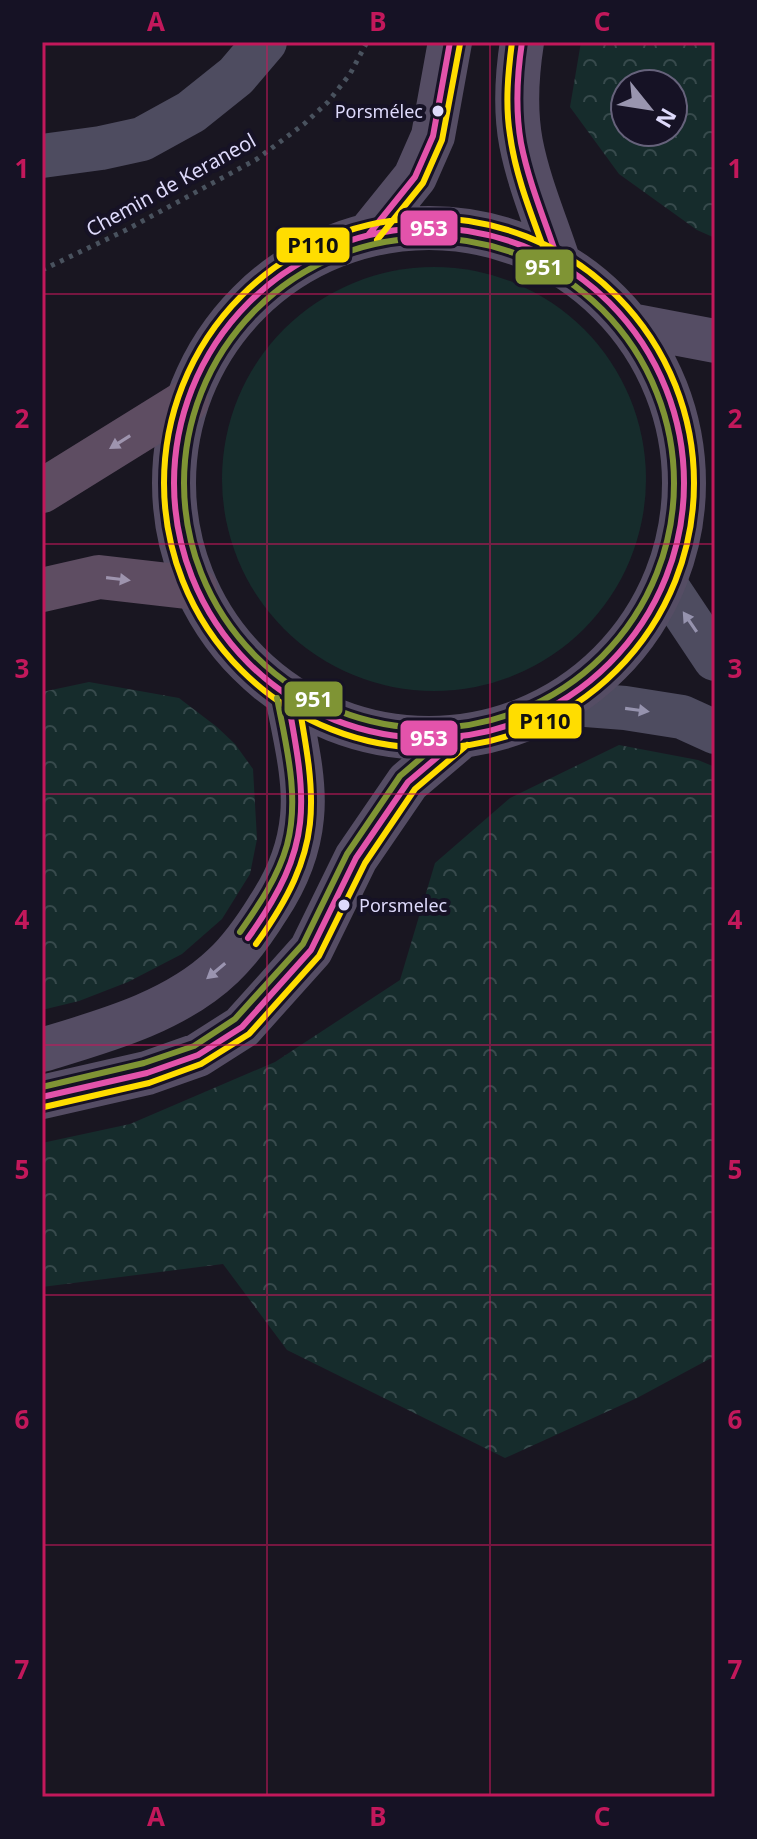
<svg xmlns="http://www.w3.org/2000/svg" width="757" height="1839" viewBox="0 0 757 1839" font-family="'Noto Sans',sans-serif">
<style>
.green{fill:#162c2c}
.forest{fill:url(#forest-crowns);fill-rule:evenodd}
.lines{fill:none;stroke-linecap:round;stroke-linejoin:round}
.path{stroke:#49525e;stroke-width:5;stroke-dasharray:4 6;stroke-linecap:butt}
.minor{stroke:#4e4c60;stroke-width:44}
.major{stroke:#554d64;stroke-width:44}
.highway{stroke:#5e4d62;stroke-width:44}
.bus-1-casing{stroke:#161225;stroke-width:12}
.bus-2-casing{stroke:#161225;stroke-width:12}
.bus-3-casing{stroke:#161225;stroke-width:12}
.bus-1{stroke:#e353ab;stroke-width:6}
.bus-2{stroke:#fd0;stroke-width:6}
.bus-3{stroke:#7f9434;stroke-width:6}
.oneway{fill:#9e94ae}
.oneway2{fill:#9693ae}
.oneway3{fill:#9a94b0}
.grid{fill:none;stroke:#c2185b;stroke-width:2;stroke-opacity:0.55}
.bus-dot{fill:#dedafb;stroke:#161225;stroke-width:3}
.labels{text-anchor:middle;stroke-width:8;stroke-linejoin:round;paint-order:stroke}
.bus-label{font-size:18px;fill:#dedafb;stroke:#161225;text-anchor:end}
.street-label{font-size:20px;fill:#dedafb;stroke:#161225}
.line-badge{stroke:#161225;stroke-width:3}
.badge-label{font-size:22px;text-anchor:middle;font-weight:bold;fill:#fff}
.pale-badge-label{font-size:22px;text-anchor:middle;font-weight:bold;fill:#111}
.neatline{fill:none;stroke:#c2185b;stroke-width:3}
.grid-label{font-size:26px;text-anchor:middle;font-weight:bold;fill:#c2185b}
</style>
<defs>
<pattern id="forest-crowns" width="20" height="18" patternUnits="userSpaceOnUse" patternTransform="scale(2)"><rect width="20" height="18" fill="#162c2c"/><path d="M2 6a3 3 0 1 1 6 0M12 15a3 3 0 1 1 6 0" fill="none" stroke="#374a4c"/></pattern>
</defs>
<rect width="100%" height="100%" fill="#191621"/>
<!-- green -->
<path class="green" d="M222 479a212 212 0 1 1 424 0a212 212 0 1 1-424 0Z"/>
<!-- forest -->
<path class="forest" d="M581,42H715V238L697,230L619,174L570,107ZM625,84H673V132H625Z
M89,682L179,698L217,727L235,744L253,769L257,839L250,874L222,919L182,954L128,982L79,1001L42,1010V692Z
M619,745L698,760L715,767V1356L637,1398L505,1458L287,1350L223,1264L42,1287V1143L130,1124L275,1062L400,980L435,863L510,798Z"/>
<g class="lines">
<!-- path -->
<path class="path" d="M42,270L126,230L257,159L304,124L328,102L350,74L367,42"/>
<!-- minor -->
<path class="minor" d="M42,156L101,148L142,139L191,112L236,76L265,42
M665,584L715,659
M560,703L625,708L682,717L715,732"/>
<!-- major -->
<path class="major" d="M522,42C517,74 515,111 521,143C529,184 546,223 559,263
M174 483a255 255 0 1 1 510 0a255 255 0 1 1-510 0Z
M369,234L415,177L433,136L450,42
M631,325L715,341
M42,1050C105,1031 175,1012 223,966C241,949 255,929 268,908C286,881 299,850 302,817C306,779 294,734 287,696
M42,1097L147,1073L198,1055L242,1027L311,950L356,858L408,782L461,737"/>
<!-- highway -->
<path class="highway" d="M42,491L187,401
M42,590L99,577L195,588"/>
<!-- bus-1 casing -->
<g class="bus-1-casing">
<path id="bus-1" d="M522,42C517,75 515,109 521,143C529,184 546,223 559,263
M174 483a255 255 0 1 1 510 0a255 255 0 1 1-510 0Z
M369,234L415,177L433,136L450,42
M248,938C315,845 307,803 287,696
M42,1097L147,1073L198,1055L242,1027L311,950L356,858L408,782L461,737"/>
</g>
<!-- bus-2 casing -->
<g class="bus-2-casing">
<path id="bus-2" d="M512,42C508,73 505,104 510,135C516,180 535,223 550,266
M164 483a265 265 0 1 1 530 0a265 265 0 1 1-530 0Z
M377,240L423,183L442,140L460,44
M256,944C325,848 317,804 297,694
M44,1107L149,1083L201,1064L249,1034L319,956L365,863L415,789L467,745"/>
</g>
<!-- bus-3 casing -->
<g class="bus-3-casing">
<path id="bus-3" d="M184 483a245 245 0 1 1 490 0a245 245 0 1 1-490 0Z
M240,932C259,905 278,877 287,845C300,797 286,745 277,698
M42,1087L144,1063L194,1046L235,1019L303,944L347,854L400,776L455,729"/>
</g>
<!-- bus-1 -->
<use href="#bus-1" class="bus-1"/>
<!-- bus-2 -->
<use href="#bus-2" class="bus-2"/>
<!-- bus-3 -->
<use href="#bus-3" class="bus-3"/>
</g>
<!-- one-way arrows -->
<defs><path id="oneway-solid" d="M-6-.8H1V-3.2L6.5 0L1 3.2V.8H-6Z" transform="scale(2)"/></defs>
<g class="oneway">
<use href="#oneway-solid" transform="translate(120 442) rotate(148)"/>
<use href="#oneway-solid" transform="translate(118 579) rotate(7)"/>
</g>
<g class="oneway2">
<use href="#oneway-solid" transform="translate(690 622) rotate(-124)"/>
<use href="#oneway-solid" transform="translate(637 710) rotate(8)"/>
</g>
<use class="oneway3" href="#oneway-solid" transform="translate(216 971) rotate(140)"/>
<!-- grid -->
<path class="grid" d="M267,42V1797M490,42V1797M42,294H715M42,544H715M42,794H715M42,1045H715M42,1295H715M42,1545H715"/>
<!-- markers -->
<g class="bus-dot">
<circle cx="438" cy="111" r="7"/>
<circle cx="344" cy="905" r="7"/>
</g>
<g class="labels">
<!-- bus labels -->
<g class="bus-label">
<text x="423" y="118">Porsmélec</text>
<text x="359" y="912" text-anchor="start">Porsmelec</text>
</g>
<!-- street labels -->
<g class="street-label">
<text transform="translate(171 185) rotate(-29)" y="7">Chemin de Keraneol</text>
</g>
</g>
<g class="line-badge">
<rect x="399" y="209" width="60" height="38" rx="8" fill="#e353ab"/>
<rect x="275" y="226" width="76" height="38" rx="8" fill="#fd0"/>
<rect x="514" y="248" width="61" height="38" rx="8" fill="#7f9434"/>
<rect x="283" y="680" width="61" height="38" rx="8" fill="#7f9434"/>
<rect x="507" y="702" width="76" height="38" rx="8" fill="#fd0"/>
<rect x="399" y="719" width="60" height="38" rx="8" fill="#e353ab"/>
</g>
<g class="badge-label">
<text x="429" y="236">953</text>
<text x="544" y="275">951</text>
<text x="314" y="707">951</text>
<text x="429" y="746">953</text>
</g>
<g class="pale-badge-label">
<text x="313" y="253">P110</text>
<text x="545" y="729">P110</text>
</g>
<!-- border -->
<rect width="757" height="1839" fill="none" stroke="#161225" stroke-width="88"/>
<!-- north arrow -->
<g transform="translate(649 108) rotate(120)"><circle r="38" fill="#161225" stroke="#66627b" stroke-width="2"/>
<path d="M0-6L14 30L0 20L-14 30Z" fill="#9995af"/>
<text y="-12" font-size="22" font-weight="bold" text-anchor="middle" fill="#dedafb">N</text>
</g>
<rect x="44" y="44" width="669" height="1751" class="neatline"/>
<g class="grid-label">
<text x="156" y="31">A</text>
<text x="378" y="31">B</text>
<text x="602" y="31">C</text>
<text x="22" y="178">1</text>
<text x="735" y="178">1</text>
<text x="22" y="428">2</text>
<text x="735" y="428">2</text>
<text x="22" y="678">3</text>
<text x="735" y="678">3</text>
<text x="22" y="929">4</text>
<text x="735" y="929">4</text>
<text x="22" y="1179">5</text>
<text x="735" y="1179">5</text>
<text x="22" y="1429">6</text>
<text x="735" y="1429">6</text>
<text x="22" y="1679">7</text>
<text x="735" y="1679">7</text>
<text x="156" y="1826">A</text>
<text x="378" y="1826">B</text>
<text x="602" y="1826">C</text>
</g>
</svg>
